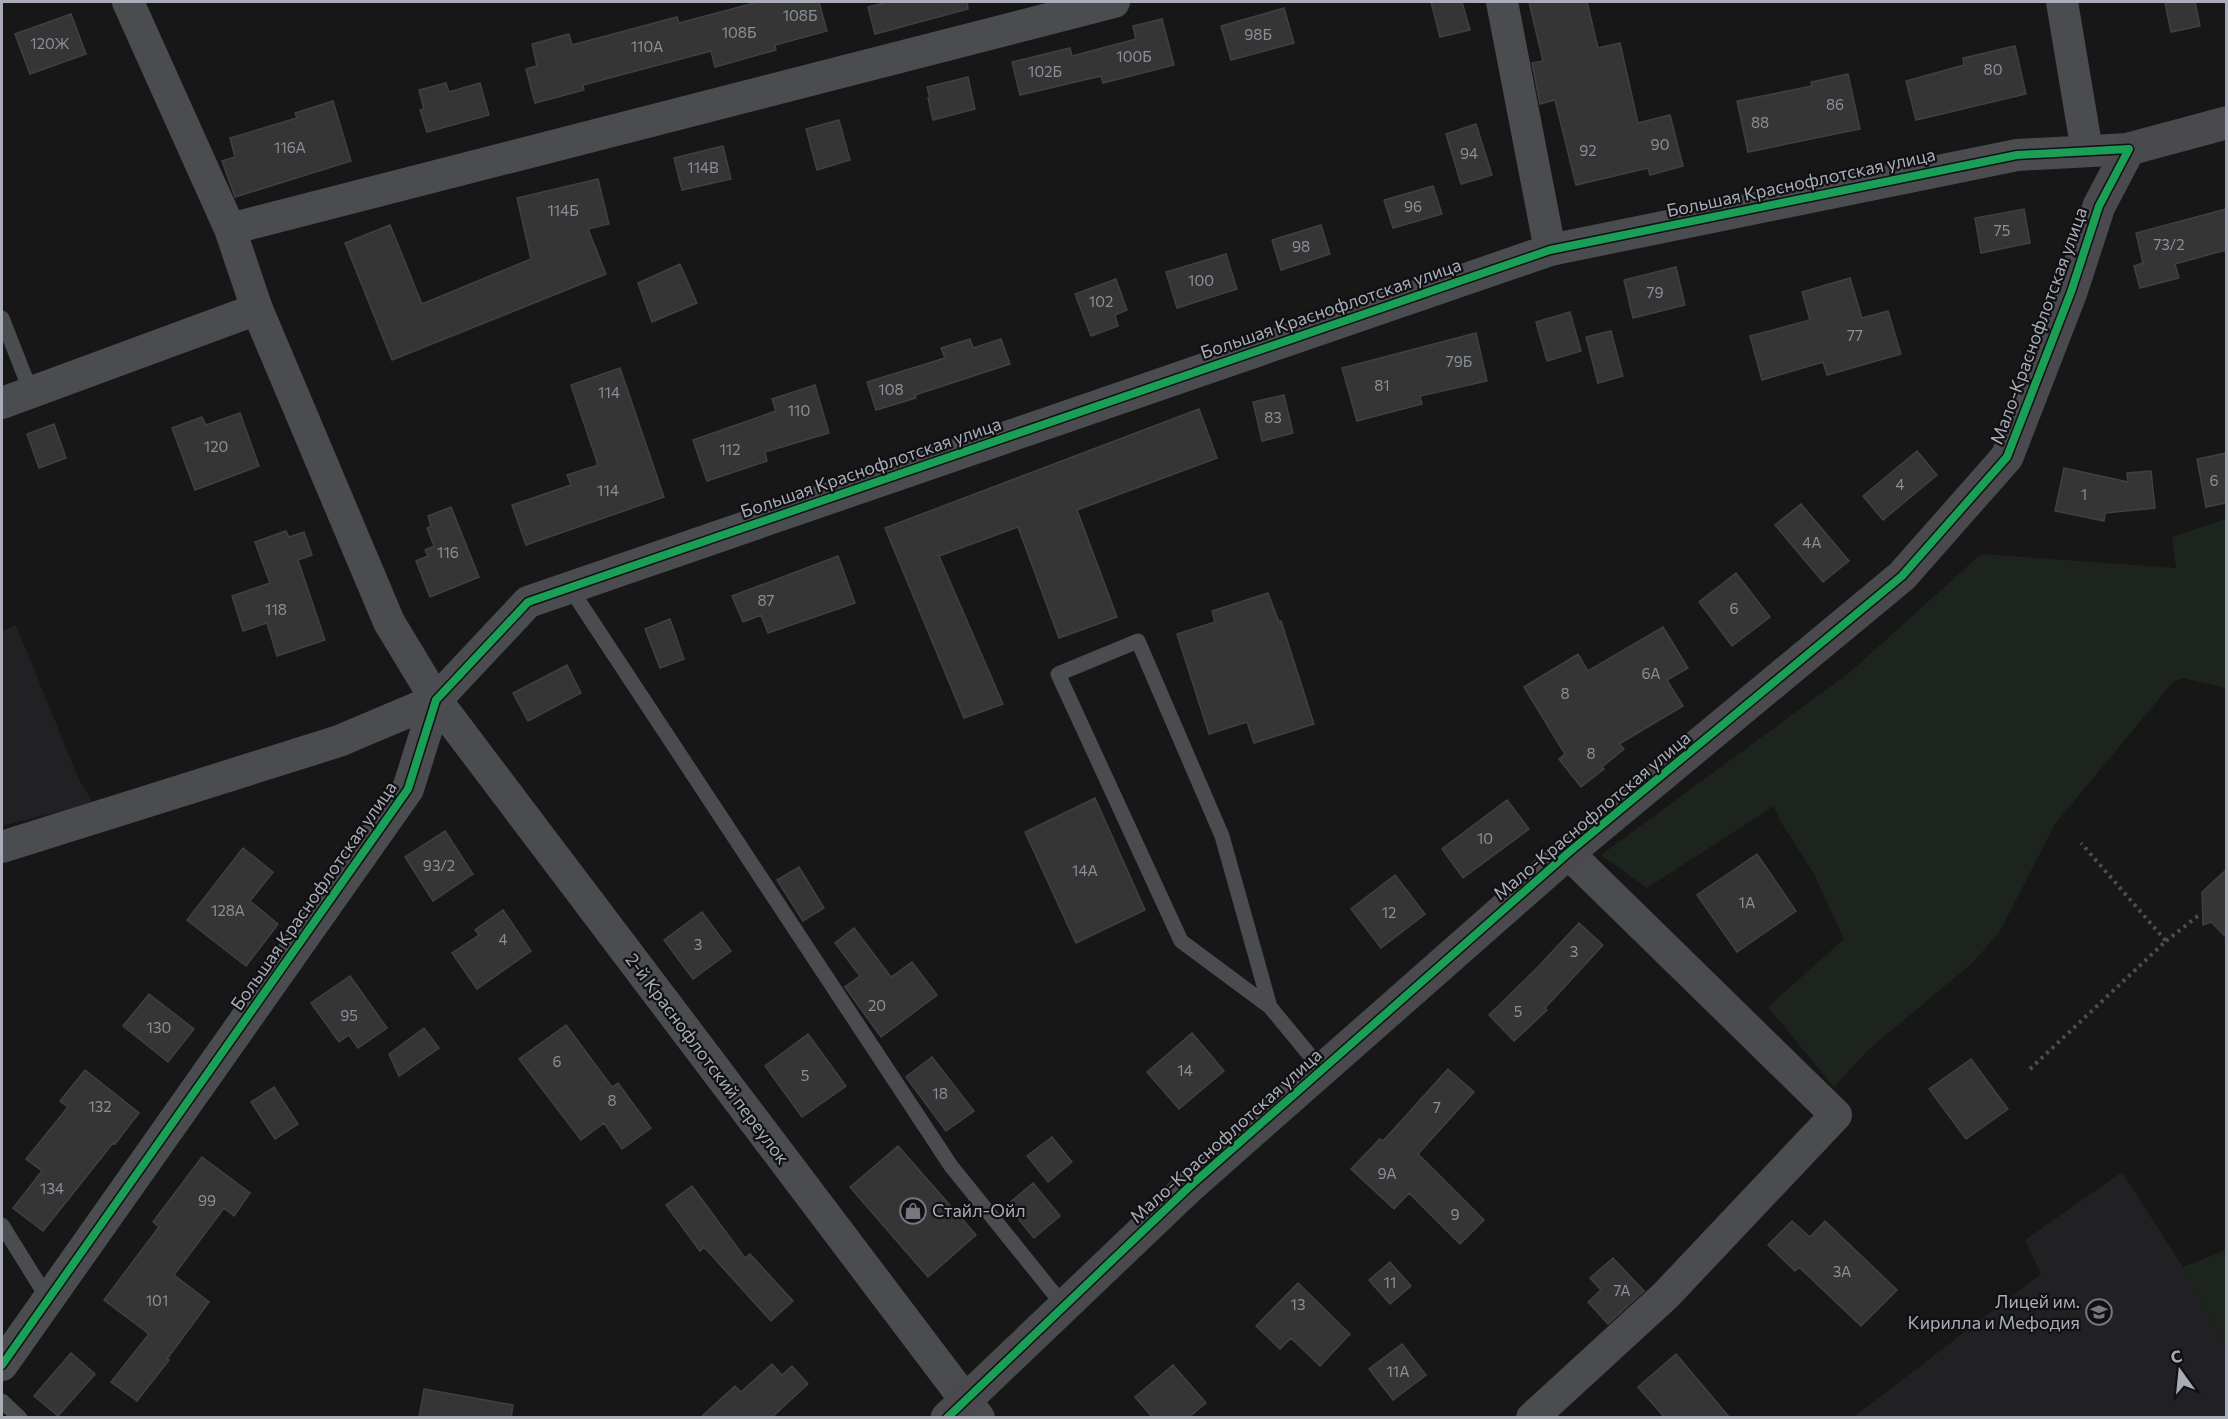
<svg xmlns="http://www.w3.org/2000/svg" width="2228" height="1419" viewBox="0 0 2228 1419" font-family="Commissioner,sans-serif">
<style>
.built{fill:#212123}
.green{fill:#1d241e}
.building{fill:#353536;stroke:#3f4043;stroke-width:1.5}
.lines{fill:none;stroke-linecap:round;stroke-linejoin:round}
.path{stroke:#4d4e52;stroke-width:4;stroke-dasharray:3 4.5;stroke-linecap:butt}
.lane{stroke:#4b4c50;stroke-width:15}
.street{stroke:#4b4c50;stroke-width:32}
.secondary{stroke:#4a4a4e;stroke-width:33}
.cycleway-casing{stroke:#111113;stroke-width:11}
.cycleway{stroke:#1a9f57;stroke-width:8}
.labels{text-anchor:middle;stroke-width:4.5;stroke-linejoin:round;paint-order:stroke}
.number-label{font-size:15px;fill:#8b8f98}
.street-label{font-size:18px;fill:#a8adb8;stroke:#111113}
.poi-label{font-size:18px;fill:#a8adb8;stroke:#111113;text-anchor:start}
</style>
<rect width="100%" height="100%" fill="#171717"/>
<!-- built -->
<path class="built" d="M16,625L79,780L93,803L2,826V631Z
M2122,1172L2183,1267L2226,1349V1417L1852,1418L2041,1274L2025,1240Z"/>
<!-- green -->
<path class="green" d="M2226,519V688L2182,678L2173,682L2055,824L1999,933L1971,964L1868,1050L1834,1087L1768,1007L1844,939L1813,872L1780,821L1774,806L1647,888L1601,855L1849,673L1981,554L2176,568L2172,537Z
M2226,1250V1349L2183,1267Z"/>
<!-- building -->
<path class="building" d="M758,2H819L827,31L775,45L776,50L715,67L711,51L583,85L584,90L535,103L526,69L537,66L532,44L569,34L572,45L677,17L679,23Z
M888,2H967L968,9L875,34L868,7Z
M1431,2H1462L1470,30L1440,37Z
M1529,2H1587L1598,48L1620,43L1638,123L1670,115L1683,166L1650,175L1648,168L1576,185L1555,100L1540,104L1532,63L1543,61Z
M2165,2H2195L2200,26L2171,32Z
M1284,8L1294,43L1231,60L1221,26Z
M71,14L86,54L30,74L15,34Z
M1162,19L1174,65L1103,83L1101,76L1020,95L1012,62L1070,48L1072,56L1136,39L1133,26Z
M2015,46L2026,94L1916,120L1906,81L1964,65L1963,58Z
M1848,74L1860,129L1748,152L1737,101L1812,86L1811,82Z
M968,77L975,109L933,120L928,98H930L927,87Z
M446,83L449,92L480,83L489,115L427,132L420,110L424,109L419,90Z
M333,101L351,161L235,197L222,161L235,157L230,138L297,118L295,113Z
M839,120L850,160L817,170L806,129Z
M1476,124L1492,175L1461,184L1446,134Z
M723,146L731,179L682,190L674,158Z
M598,179L609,224L588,229L606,274L392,360L345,243L390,225L422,304L531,259L517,198Z
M1433,186L1442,214L1393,228L1384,200Z
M2024,209L2030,243L1981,253L1975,218Z
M2226,209V250L2175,264L2179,278L2140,288L2134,266L2143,263L2136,233Z
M1321,225L1330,254L1281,270L1272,240Z
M1226,254L1237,289L1177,308L1166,272Z
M680,264L697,303L652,322L638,283Z
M1676,267L1685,305L1633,318L1624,280Z
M1850,278L1862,318L1888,311L1901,354L1827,375L1823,362L1762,380L1750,336L1810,320L1802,292Z
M1116,279L1127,310L1115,315L1118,326L1091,336L1075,294Z
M1570,312L1581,351L1547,361L1536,322Z
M1611,331L1623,376L1598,383L1586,337Z
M1476,333L1487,381L1420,396L1422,404L1357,421L1342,368Z
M970,339L973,348L1001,339L1010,364L915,395L916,398L876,410L867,382L945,358L941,348Z
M620,368L664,497L526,545L512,505L571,485L567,475L598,465L571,385Z
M815,385L829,433L765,452L767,461L707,481L693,440L776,411L772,399Z
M1284,395L1293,433L1262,441L1253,402Z
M1199,409L1217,458L1077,510L1117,617L1059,638L1018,527L939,556L1003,704L964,718L885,528Z
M240,413L259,466L195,490L172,428L202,417L206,425Z
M54,424L66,458L39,468L27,434Z
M1917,451L1937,475L1883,520L1863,496Z
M2226,453V503L2206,507L2197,459Z
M2064,468L2128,482L2127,473L2151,471L2155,508L2105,513L2104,521L2055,511Z
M1801,504L1849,561L1823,582L1775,525Z
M451,507L479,577L430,597L416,561L428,556L425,550L434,546L427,528L431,526L428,516Z
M286,531L289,537L304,532L312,555L298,560L325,640L277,656L267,623L243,631L232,596L270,583L255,542Z
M838,556L855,603L768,633L761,615L743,622L732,596Z
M1736,573L1770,617L1732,646L1699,602Z
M1268,593L1279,622L1281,621L1314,724L1254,743L1247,722L1209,734L1177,634L1215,622L1212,611Z
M670,619L684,659L660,668L645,629Z
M1663,627L1688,668L1667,680L1683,706L1619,744L1624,749L1602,767L1604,769L1581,787L1559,759L1565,754L1524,687L1578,654L1588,671Z
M567,665L581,693L528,721L513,693Z
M1095,798L1145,910L1076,943L1025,832Z
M1507,800L1529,829L1463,878L1442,849Z
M445,831L473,874L433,901L405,857Z
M243,848L273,872L250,901L278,924L246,966L187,920Z
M1757,854L1796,911L1737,952L1697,895Z
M799,867L824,908L803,921L777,880Z
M2226,870V937L2211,922L2203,925L2202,892Z
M1395,875L1425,914L1381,948L1351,909Z
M503,910L531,951L477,989L452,953L479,935L475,930Z
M702,912L731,951L693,979L664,940Z
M1579,923L1603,945L1545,1008L1547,1010L1514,1041L1489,1015L1537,968Z
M854,928L891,977L912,962L937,995L881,1037L845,987L860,976L835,943Z
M350,976L387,1028L358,1048L349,1035L339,1042L311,1003Z
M149,994L194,1029L168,1062L123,1026Z
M566,1025L612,1087L618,1083L651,1128L622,1149L604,1123L581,1140L519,1059Z
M424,1028L439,1048L399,1076L389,1054Z
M1192,1033L1224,1071L1179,1109L1147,1072Z
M808,1034L846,1086L802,1117L765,1066Z
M932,1057L974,1111L946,1131L906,1077Z
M1971,1059L2008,1109L1966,1139L1929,1089Z
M1448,1069L1474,1092L1418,1154L1484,1220L1460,1244L1409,1193L1394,1209L1351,1169L1380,1139L1383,1141Z
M85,1070L139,1113L115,1144L113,1143L43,1231L13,1208L42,1171L26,1159L68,1107L60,1101Z
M274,1087L298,1124L275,1139L251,1102Z
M1052,1137L1072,1162L1048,1182L1027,1156Z
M898,1146L976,1235L928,1277L850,1187Z
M202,1157L250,1193L234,1216L224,1208L174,1275L209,1302L167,1359L169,1360L137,1401L111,1382L149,1334L104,1300L159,1227L153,1222Z
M1033,1183L1060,1216L1034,1238L1007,1205Z
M692,1186L745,1258L750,1254L793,1301L771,1321L704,1247L700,1251L666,1205Z
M1792,1221L1810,1237L1825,1221L1897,1290L1861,1326L1799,1267L1795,1271L1768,1245Z
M1613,1258L1644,1291L1608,1324L1588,1302L1601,1290L1590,1278Z
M1390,1262L1411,1286L1390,1304L1369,1280Z
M1298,1283L1350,1334L1320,1366L1291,1338L1280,1349L1256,1326Z
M1402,1344L1426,1375L1393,1400L1369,1369Z
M71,1353L95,1374L58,1416L34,1396Z
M1676,1354L1730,1418H1665L1638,1387Z
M772,1364L782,1375L792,1366L808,1384L771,1418H700L735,1386L741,1392Z
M1173,1365L1206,1403L1188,1418H1153L1135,1397Z
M424,1389L513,1405L511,1418H419Z"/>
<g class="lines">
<!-- path -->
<path class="path" d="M2166,941L2199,915
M2030,1069L2166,941L2081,843"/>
<!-- lane -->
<path class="lane" d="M2,318L31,392
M570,588L951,1166L1064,1306
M1270,1007L1181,941L1058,674L1138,641L1222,836L1270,1007L1322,1070
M2,1225L48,1299
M2,1401L20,1418"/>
<!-- street -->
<path class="street" d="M128,2L230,229L257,309L389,622L436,700L979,1418
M1502,2L1550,250
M2062,2L2087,151
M230,229L1114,2
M2,403L257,309
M2,847L339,741L436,700
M2,1365L408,789L436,700L528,602L1550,250L2017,155L2129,149
M1532,1418L1666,1295L1836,1115L1568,853"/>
<!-- secondary -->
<path class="secondary" d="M947,1418L1189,1187L1568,853L1902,576L2007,457L2071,292L2099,206L2129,149L2226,123"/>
<!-- cycleway casing -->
<g class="cycleway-casing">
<path id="cycleway" d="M2,1365L408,789L436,700L528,602L1550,250L2017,155L2129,149L2099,206L2071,292L2007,457L1902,576L1568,853L1189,1187L947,1418"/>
</g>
<!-- cycleway -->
<use href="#cycleway" class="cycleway"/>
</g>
<!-- icons -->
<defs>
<g id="shop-ring" transform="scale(1.35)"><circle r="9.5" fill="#111113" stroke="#757880" stroke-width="1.5"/><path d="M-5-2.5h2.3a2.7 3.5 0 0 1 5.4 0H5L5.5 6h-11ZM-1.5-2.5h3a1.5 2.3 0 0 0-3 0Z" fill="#757880"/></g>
<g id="school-ring" transform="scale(1.35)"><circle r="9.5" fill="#111113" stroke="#757880" stroke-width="1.5"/><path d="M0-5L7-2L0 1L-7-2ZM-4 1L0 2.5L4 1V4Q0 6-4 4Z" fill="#757880"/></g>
</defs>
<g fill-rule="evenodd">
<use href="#shop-ring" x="913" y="1211"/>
<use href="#school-ring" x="2099" y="1312"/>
</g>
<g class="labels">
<!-- number labels -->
<g class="number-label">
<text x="800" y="21">108Б</text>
<text x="739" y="38">108Б</text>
<text x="1258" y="40">98Б</text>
<text x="50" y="49">120Ж</text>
<text x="647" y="52">110А</text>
<text x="1134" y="62">100Б</text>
<text x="1993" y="75">80</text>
<text x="1045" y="77">102Б</text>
<text x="1835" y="110">86</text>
<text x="1760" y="128">88</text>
<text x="1660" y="150">90</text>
<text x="290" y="153">116А</text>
<text x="1588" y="156">92</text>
<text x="1469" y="159">94</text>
<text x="703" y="173">114В</text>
<text x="1413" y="212">96</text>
<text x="563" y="216">114Б</text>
<text x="2002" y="236">75</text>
<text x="2169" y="250">73/2</text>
<text x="1301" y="252">98</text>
<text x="1201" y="286">100</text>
<text x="1655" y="298">79</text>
<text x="1101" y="307">102</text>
<text x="1855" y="341">77</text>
<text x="1459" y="367">79Б</text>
<text x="1382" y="391">81</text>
<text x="891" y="395">108</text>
<text x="609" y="398">114</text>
<text x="799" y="416">110</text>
<text x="1273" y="423">83</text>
<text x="216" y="452">120</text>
<text x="730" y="455">112</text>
<text x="2214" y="486">6</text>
<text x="1900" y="490">4</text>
<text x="608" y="496">114</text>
<text x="2084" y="500">1</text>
<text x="1812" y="548">4А</text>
<text x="448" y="558">116</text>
<text x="766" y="606">87</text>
<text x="1734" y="614">6</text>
<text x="276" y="615">118</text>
<text x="1651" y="679">6А</text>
<text x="1565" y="699">8</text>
<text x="1591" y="759">8</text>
<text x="1485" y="844">10</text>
<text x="439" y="871">93/2</text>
<text x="1085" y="876">14А</text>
<text x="1747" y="908">1А</text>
<text x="228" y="916">128А</text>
<text x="1389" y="918">12</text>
<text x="503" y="945">4</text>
<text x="698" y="950">3</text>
<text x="1574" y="957">3</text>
<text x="877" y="1011">20</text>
<text x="1518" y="1017">5</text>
<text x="349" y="1021">95</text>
<text x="159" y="1033">130</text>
<text x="557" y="1067">6</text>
<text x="1185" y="1076">14</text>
<text x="805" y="1081">5</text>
<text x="940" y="1099">18</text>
<text x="612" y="1106">8</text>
<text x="100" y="1112">132</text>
<text x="1437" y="1113">7</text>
<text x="1387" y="1179">9А</text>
<text x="52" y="1194">134</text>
<text x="207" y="1206">99</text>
<text x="1455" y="1220">9</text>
<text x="1842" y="1277">3А</text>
<text x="1390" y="1288">11</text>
<text x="1622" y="1296">7А</text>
<text x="157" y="1306">101</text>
<text x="1298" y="1310">13</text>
<text x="1398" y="1377">11А</text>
</g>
<!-- street labels -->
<g class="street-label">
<text transform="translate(1801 183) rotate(-12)" y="6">Большая Краснофлотская улица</text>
<text transform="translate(1331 309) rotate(-19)" y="6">Большая Краснофлотская улица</text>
<text transform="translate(2039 326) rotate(-70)" y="6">Мало-Краснофлотская улица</text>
<text transform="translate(871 468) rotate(-19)" y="6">Большая Краснофлотская улица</text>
<text transform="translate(1592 816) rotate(-40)" y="6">Мало-Краснофлотская улица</text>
<text transform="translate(314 896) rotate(-55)" y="6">Большая Краснофлотская улица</text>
<text transform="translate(707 1059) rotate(53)" y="6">2-й Краснофлотский переулок</text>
<text transform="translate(1226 1136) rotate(-42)" y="6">Мало-Краснофлотская улица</text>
</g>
<!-- poi labels -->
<g class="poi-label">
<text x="932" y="1217">Стайл-Ойл</text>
<text x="2080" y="1308" text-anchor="end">Лицей им.<tspan x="2080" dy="21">Кирилла и Мефодия</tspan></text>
</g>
</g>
<!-- border -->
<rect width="2228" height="1419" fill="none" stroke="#a8adb8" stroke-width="6"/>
<!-- north arrow -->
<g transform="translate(2180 1371) rotate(345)" stroke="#111113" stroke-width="4.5" paint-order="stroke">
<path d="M0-4.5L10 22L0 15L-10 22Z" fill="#a8adb8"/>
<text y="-9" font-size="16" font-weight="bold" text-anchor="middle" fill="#a8adb8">С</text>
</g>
</svg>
